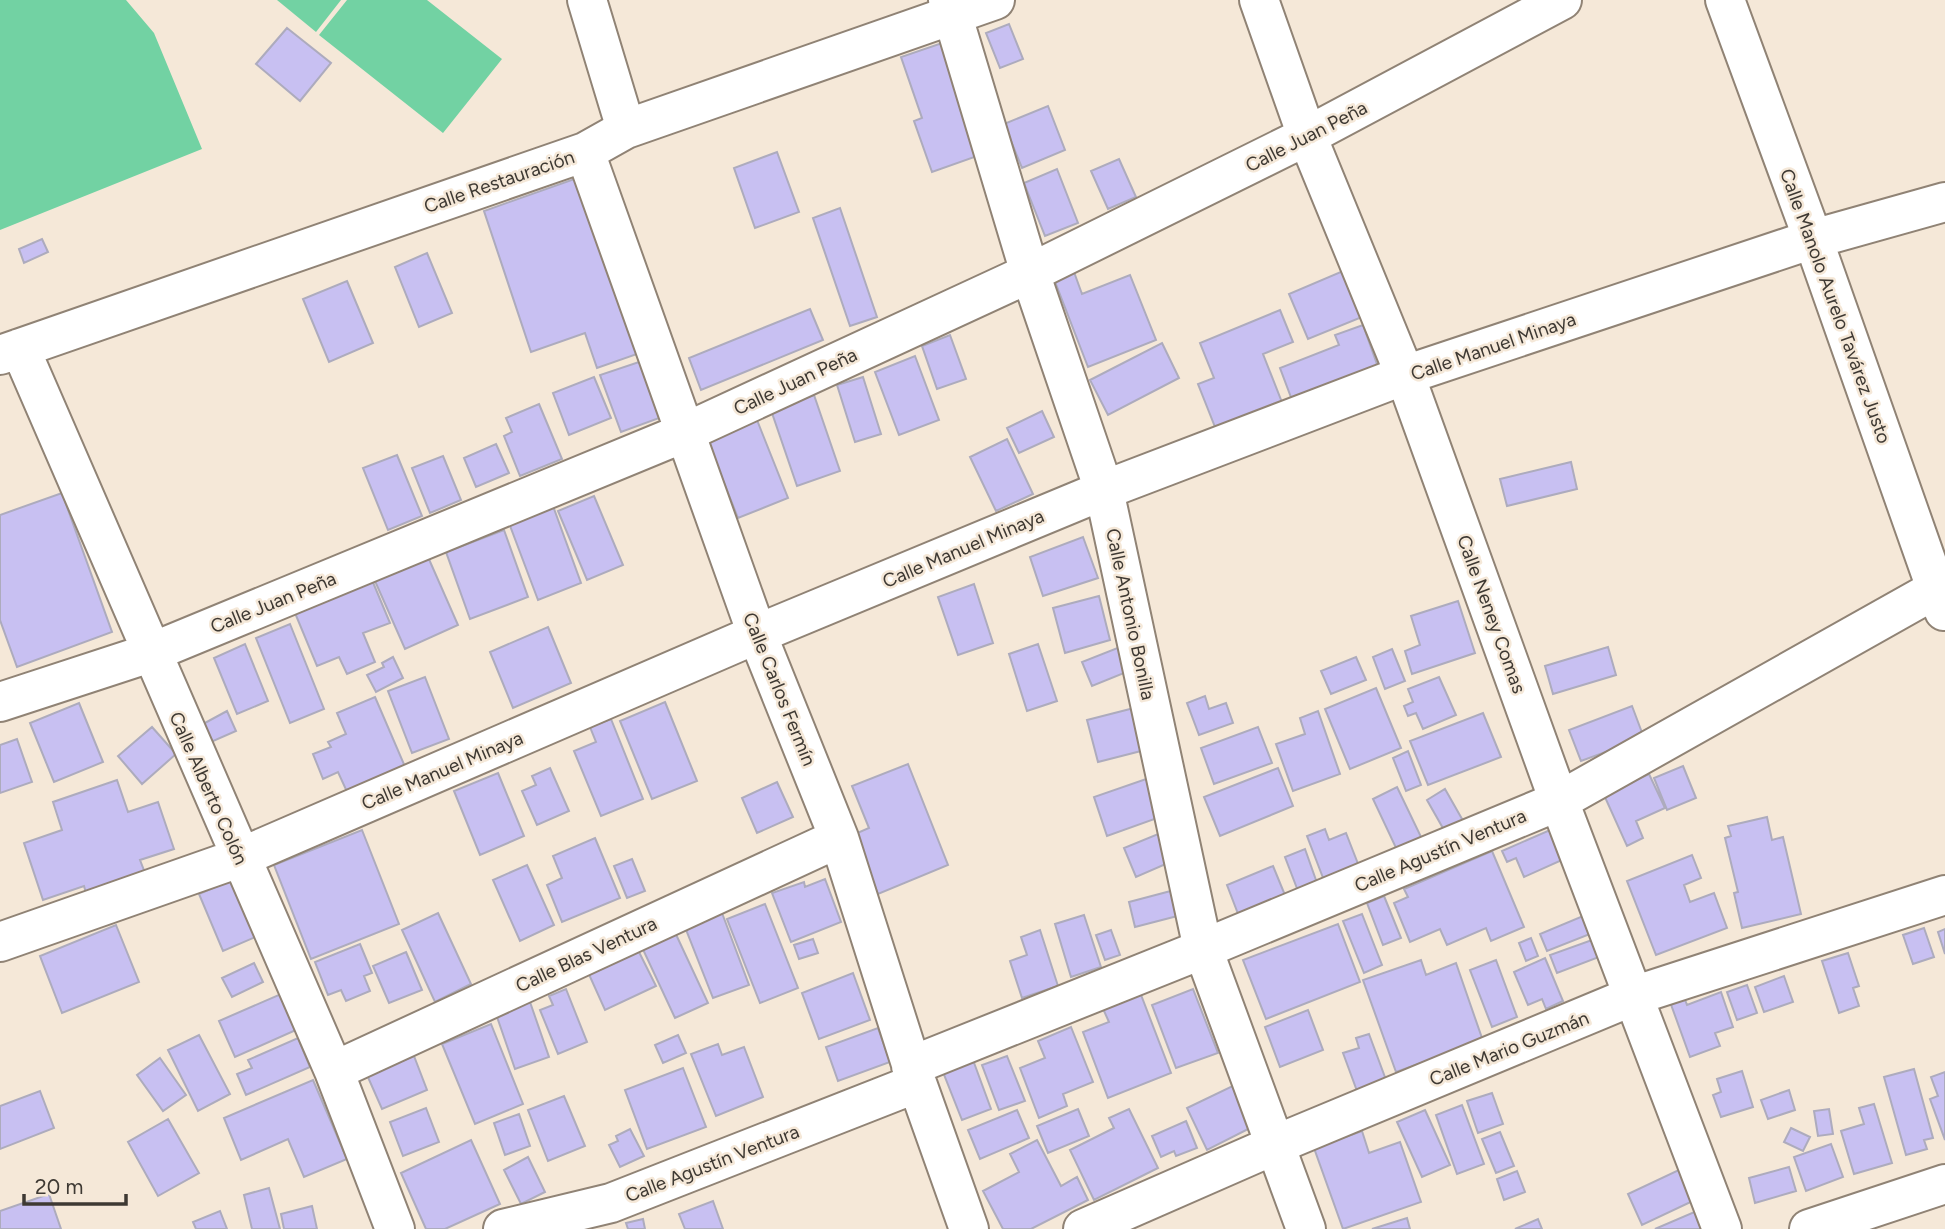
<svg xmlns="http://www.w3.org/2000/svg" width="1945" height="1229" viewBox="0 0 1945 1229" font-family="Figtree,sans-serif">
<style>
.green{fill:#72d2a3}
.building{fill:#c8c0f2;stroke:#adabbd;stroke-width:2}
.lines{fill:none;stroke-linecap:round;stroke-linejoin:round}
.minor-casing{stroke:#908375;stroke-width:42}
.minor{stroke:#fff;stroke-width:38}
.labels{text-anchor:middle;stroke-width:5;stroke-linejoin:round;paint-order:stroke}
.street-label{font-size:19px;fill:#3e3933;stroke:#f5e8d8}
</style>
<rect width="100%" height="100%" fill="#f5e8d8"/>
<!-- green -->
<path class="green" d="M0,0H126L154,33L202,149L0,230Z
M277,0H341L316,32Z
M347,0H427L502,59L443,133L319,35Z"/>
<!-- building -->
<path class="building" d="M1009,24L1023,59L1000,68L986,33Z
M287,28L331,63L300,101L256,64Z
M945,42L983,154L932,172L914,121L922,118L901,57Z
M1048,106L1065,150L1022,168L1004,124Z
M777,152L799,212L755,228L734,168Z
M1119,159L1136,197L1108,209L1091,171Z
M1057,169L1078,223L1045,236L1024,183Z
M580,177L640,353L597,368L585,333L531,352L484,211Z
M840,208L877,317L850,326L813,218Z
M42,239L48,252L24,263L19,249Z
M427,253L452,313L419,327L395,267Z
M1343,271L1362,317L1308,339L1289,294Z
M1074,272L1082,294L1130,275L1156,340L1088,367L1054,279Z
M347,281L373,343L329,362L303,299Z
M810,309L823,340L701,390L689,358Z
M1280,310L1293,342L1263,354L1283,405L1217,432L1198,384L1214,378L1200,343Z
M1363,325L1378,367L1292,400L1280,368L1339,345L1335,335Z
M950,335L966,379L937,389L922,346Z
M1162,343L1179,378L1108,415L1090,380Z
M915,356L939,420L899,435L875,372Z
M642,361L662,417L621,432L600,375Z
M594,377L611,418L569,435L553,393Z
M863,377L881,434L855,442L837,385Z
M814,395L840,471L797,486L771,410Z
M539,404L562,459L520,476L504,436L512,432L506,418Z
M1042,411L1054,437L1019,453L1007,428Z
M755,415L788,498L738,518L705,435Z
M1007,439L1033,494L996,511L970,457Z
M496,444L509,473L476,487L464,458Z
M397,455L422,516L388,530L363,468Z
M443,456L461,500L430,513L412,468Z
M1571,462L1577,489L1507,506L1500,479Z
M62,493L112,632L17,667L0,620V515Z
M594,496L623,565L587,580L558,511Z
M553,506L581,583L538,600L509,523Z
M504,530L528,597L470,619L446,552Z
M1083,537L1098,578L1043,596L1030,557Z
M428,557L458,625L405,649L375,581Z
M372,580L390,623L363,633L375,662L347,674L339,657L317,666L295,613Z
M974,584L993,643L958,655L938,597Z
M1099,596L1110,640L1065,653L1053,608Z
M1458,601L1475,653L1412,674L1405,651L1420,645L1411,616Z
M290,624L324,709L290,723L256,638Z
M548,627L571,683L513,708L490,652Z
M245,644L268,701L237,714L214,658Z
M1038,644L1057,701L1027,711L1009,654Z
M1120,647L1129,671L1092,686L1082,662Z
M1608,647L1616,675L1553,694L1545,666Z
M1392,649L1405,681L1385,689L1373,657Z
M393,657L403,678L376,692L367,675L384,667L382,663Z
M1356,657L1366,680L1331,694L1321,671Z
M425,677L449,739L412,753L388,691Z
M1439,677L1456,715L1423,729L1416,713L1408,716L1404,706L1413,702L1408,689Z
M1376,688L1401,748L1350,769L1325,709Z
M1205,696L1209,709L1226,703L1233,723L1199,735L1187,703Z
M375,697L406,769L348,794L338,772L323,779L313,754L331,747L328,742L346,734L337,713Z
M665,702L697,781L652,799L620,721Z
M79,703L103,762L54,782L30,723Z
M1632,706L1644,738L1581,761L1569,730Z
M1134,708L1145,750L1098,762L1087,720Z
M227,711L236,731L211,742L203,724Z
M1318,711L1340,774L1293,791L1276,744L1305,734L1300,718Z
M1483,713L1501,757L1428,785L1410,741Z
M611,719L643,799L601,816L574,751L596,742L590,727Z
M152,727L176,754L142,784L118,756Z
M1258,727L1272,763L1214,784L1201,748Z
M17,739L32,782L0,793V745Z
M1408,751L1421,785L1406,791L1393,758Z
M908,764L948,865L878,894L855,834L869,828L852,786Z
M1683,766L1696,798L1667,810L1654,778Z
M550,768L569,811L537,825L522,791L536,785L532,776Z
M1278,768L1293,806L1220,836L1204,797Z
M498,773L524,836L480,855L454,791Z
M1649,774L1665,808L1636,821L1643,838L1627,846L1604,795Z
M1149,778L1163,816L1107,836L1094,797Z
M117,780L128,812L158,802L174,849L140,860L145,873L86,893L84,886L43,900L24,843L62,830L53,802Z
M777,782L793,817L757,833L742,798Z
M1397,787L1422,839L1397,850L1373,799Z
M1445,789L1466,826L1448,837L1427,800Z
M1767,817L1772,840L1783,837L1801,914L1742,928L1734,893L1738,892L1725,838L1731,836L1728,826Z
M1325,829L1329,840L1346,833L1360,869L1325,883L1307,836Z
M362,830L399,924L311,959L274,865Z
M1550,830L1562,860L1524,877L1516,858L1507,862L1502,851Z
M1163,832L1175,860L1136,877L1124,848Z
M595,838L620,898L562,922L547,885L562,878L553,856Z
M1305,849L1317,883L1298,891L1285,857Z
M1492,851L1524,927L1491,941L1486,928L1447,945L1440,929L1410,942L1394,903L1408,897L1404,889Z
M1692,855L1701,878L1684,885L1690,902L1714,893L1727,928L1656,955L1627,881Z
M632,859L645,891L627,898L614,866Z
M527,865L554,925L520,941L493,880Z
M1273,866L1287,900L1240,919L1227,885Z
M236,878L260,935L223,951L199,894Z
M825,879L841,922L791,942L772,893L804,882L805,887Z
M1182,888L1189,913L1135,927L1129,902Z
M1384,896L1401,938L1383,945L1367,903Z
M765,904L798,988L760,1003L727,919Z
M438,913L471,984L435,1002L402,930Z
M722,913L749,985L713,998L685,927Z
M1362,914L1382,965L1364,973L1343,921Z
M1084,915L1101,967L1071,977L1055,924Z
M1583,916L1590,934L1547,951L1540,934Z
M1338,924L1360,982L1266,1019L1243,960Z
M116,925L139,982L62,1013L40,956Z
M673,928L708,1003L675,1018L640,943Z
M1924,928L1934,957L1913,964L1903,935Z
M1945,929V954L1938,932Z
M1040,930L1058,986L1022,998L1010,961L1027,955L1021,937Z
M1111,930L1120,955L1105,960L1096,935Z
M1531,938L1538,956L1526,961L1519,943Z
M813,939L818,953L799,959L794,945Z
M1592,940L1599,957L1557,973L1550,955Z
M360,944L372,973L364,976L370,991L346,1001L341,990L328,995L315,962Z
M636,946L656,986L605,1010L587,970Z
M406,952L422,990L389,1003L373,966Z
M1848,953L1859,986L1853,988L1859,1006L1839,1013L1822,961Z
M1545,958L1563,1001L1546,1009L1542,999L1528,1005L1514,972Z
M1421,960L1426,975L1456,963L1483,1041L1396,1072L1363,980Z
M1496,960L1517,1017L1492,1027L1470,970Z
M254,963L263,982L232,997L222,978Z
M853,973L870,1020L819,1039L802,993Z
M1784,976L1793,1002L1764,1012L1755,987Z
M1747,985L1757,1013L1737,1020L1727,992Z
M1138,987L1171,1073L1108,1098L1083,1032L1109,1022L1100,1002Z
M566,989L587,1042L558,1054L540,1010L553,1005L549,996Z
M1193,989L1218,1053L1176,1068L1152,1005Z
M1721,992L1733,1027L1715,1033L1720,1046L1690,1057L1669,999L1683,994L1687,1005Z
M281,994L296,1030L235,1057L219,1021Z
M530,1002L549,1057L515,1069L496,1014Z
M1308,1010L1323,1050L1280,1067L1265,1027Z
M491,1024L523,1104L475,1124L442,1044Z
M1071,1027L1093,1082L1063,1094L1067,1106L1039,1118L1020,1068L1045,1058L1038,1041Z
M878,1028L890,1062L838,1081L826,1047Z
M1369,1034L1386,1080L1357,1091L1343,1053L1359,1048L1356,1038Z
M199,1035L230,1094L198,1111L168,1050Z
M678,1035L686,1053L663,1063L655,1045Z
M298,1038L310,1067L246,1095L237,1074L252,1068L248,1060Z
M718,1044L722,1055L744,1047L763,1097L716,1116L691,1054Z
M414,1056L427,1090L382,1109L367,1075Z
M1007,1056L1025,1101L999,1110L982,1065Z
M160,1058L186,1095L163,1111L137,1075Z
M973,1060L991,1109L962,1120L943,1072Z
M683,1068L706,1127L647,1149L625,1090Z
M1914,1069L1933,1138L1924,1140L1927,1149L1906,1155L1884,1077Z
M1742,1071L1753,1107L1721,1117L1713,1095L1721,1092L1717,1079Z
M1945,1072V1140L1930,1099L1938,1096L1931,1077Z
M313,1080L347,1159L304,1177L288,1139L241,1160L224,1118Z
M1243,1081L1262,1122L1207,1150L1187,1108Z
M1789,1090L1795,1110L1768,1119L1761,1100Z
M40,1091L54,1128L0,1149V1106Z
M1492,1093L1503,1124L1478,1133L1467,1101Z
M564,1096L585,1146L548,1161L528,1110Z
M1874,1104L1892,1163L1854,1174L1841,1131L1864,1124L1859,1108Z
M1462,1105L1484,1164L1457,1174L1436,1115Z
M426,1108L439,1142L403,1156L390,1122Z
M1078,1109L1089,1136L1048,1153L1037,1126Z
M1129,1109L1158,1168L1094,1200L1070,1150L1114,1128L1109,1118Z
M1829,1109L1833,1134L1818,1136L1814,1111Z
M1017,1110L1029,1138L980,1159L968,1130Z
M1425,1110L1450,1165L1422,1177L1397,1122Z
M519,1114L530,1146L505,1155L494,1123Z
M168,1119L199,1173L158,1196L128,1142Z
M1186,1121L1197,1148L1176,1156L1174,1151L1161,1157L1152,1136Z
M1791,1128L1810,1137L1803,1151L1784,1142Z
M630,1129L644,1156L620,1167L609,1145L618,1141L616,1136Z
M1362,1131L1369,1153L1400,1142L1421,1202L1343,1229L1314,1148Z
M1500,1132L1514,1166L1496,1173L1482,1139Z
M471,1140L500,1204L445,1229H426L401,1173Z
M1037,1140L1061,1186L1077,1177L1088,1200L1031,1229H1003L983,1191L1019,1172L1010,1154Z
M1831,1144L1843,1177L1806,1191L1794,1157Z
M528,1157L545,1192L521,1204L504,1170Z
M1789,1167L1796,1191L1755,1203L1749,1178Z
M1683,1168L1697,1199L1642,1225L1628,1194Z
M1517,1171L1525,1192L1504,1200L1497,1179Z
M269,1188L280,1229H252L244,1195Z
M49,1194L61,1229H0V1211Z
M713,1201L723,1229H685L679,1214Z
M312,1206L317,1229H284L281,1214Z
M1699,1210L1707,1229H1655Z
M220,1211L227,1229H196L193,1222Z
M1407,1218L1410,1229H1372Z
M643,1219L645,1229H628L626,1223Z
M1538,1219L1542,1229H1515Z"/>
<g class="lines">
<!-- minor casing -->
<g class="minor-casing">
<path id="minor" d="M587,0L626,129
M948,0L1030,273L1104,490L1203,949L1306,1229
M1259,0L1307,136L1405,375L1559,801L1722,1229
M1725,0L1813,239L1944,611
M585,152L757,634L839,838L917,1083L969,1229
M20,348L334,1071L395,1229
M0,355L585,152L626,129L995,0
M0,702L150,653L686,432L1030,273L1307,136L1562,0
M0,942L239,858L757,634L1104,490L1405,375L1813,239L1945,202
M911,1066L1203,949L1559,801L1945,584
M334,1071L839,838
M503,1229L611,1203L917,1083
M1083,1229L1277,1144L1633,996L1945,895
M1809,1229L1945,1184"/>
</g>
<!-- minor -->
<use href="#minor" class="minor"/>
</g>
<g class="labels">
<!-- street labels -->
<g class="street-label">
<text transform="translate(1306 136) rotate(-27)" y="7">Calle Juan Peña</text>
<text transform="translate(499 181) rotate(-19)" y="7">Calle Restauración</text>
<text transform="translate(1836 306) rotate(70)" y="7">Calle Manolo Aurelo Tavárez Justo</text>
<text transform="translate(1493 346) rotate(-19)" y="7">Calle Manuel Minaya</text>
<text transform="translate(795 381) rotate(-25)" y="7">Calle Juan Peña</text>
<text transform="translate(963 548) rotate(-23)" y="7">Calle Manuel Minaya</text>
<text transform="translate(273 602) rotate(-22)" y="7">Calle Juan Peña</text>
<text transform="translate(1131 614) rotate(78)" y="7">Calle Antonio Bonilla</text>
<text transform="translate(1492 614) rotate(70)" y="7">Calle Neney Comas</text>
<text transform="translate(780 689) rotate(68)" y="7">Calle Carlos Fermín</text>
<text transform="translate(442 770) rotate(-23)" y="7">Calle Manuel Minaya</text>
<text transform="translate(209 788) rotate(66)" y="7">Calle Alberto Colón</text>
<text transform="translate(1440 850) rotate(-23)" y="7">Calle Agustín Ventura</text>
<text transform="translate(586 954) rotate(-25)" y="7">Calle Blas Ventura</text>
<text transform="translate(1509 1048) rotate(-22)" y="7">Calle Mario Guzmán</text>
<text transform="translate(712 1163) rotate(-21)" y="7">Calle Agustín Ventura</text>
</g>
</g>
<!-- scale -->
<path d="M24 1194v10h102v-10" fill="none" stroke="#3e3933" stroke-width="3.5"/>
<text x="35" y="1194" font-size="21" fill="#3e3933" stroke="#f5e8d8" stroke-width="5" paint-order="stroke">20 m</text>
</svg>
